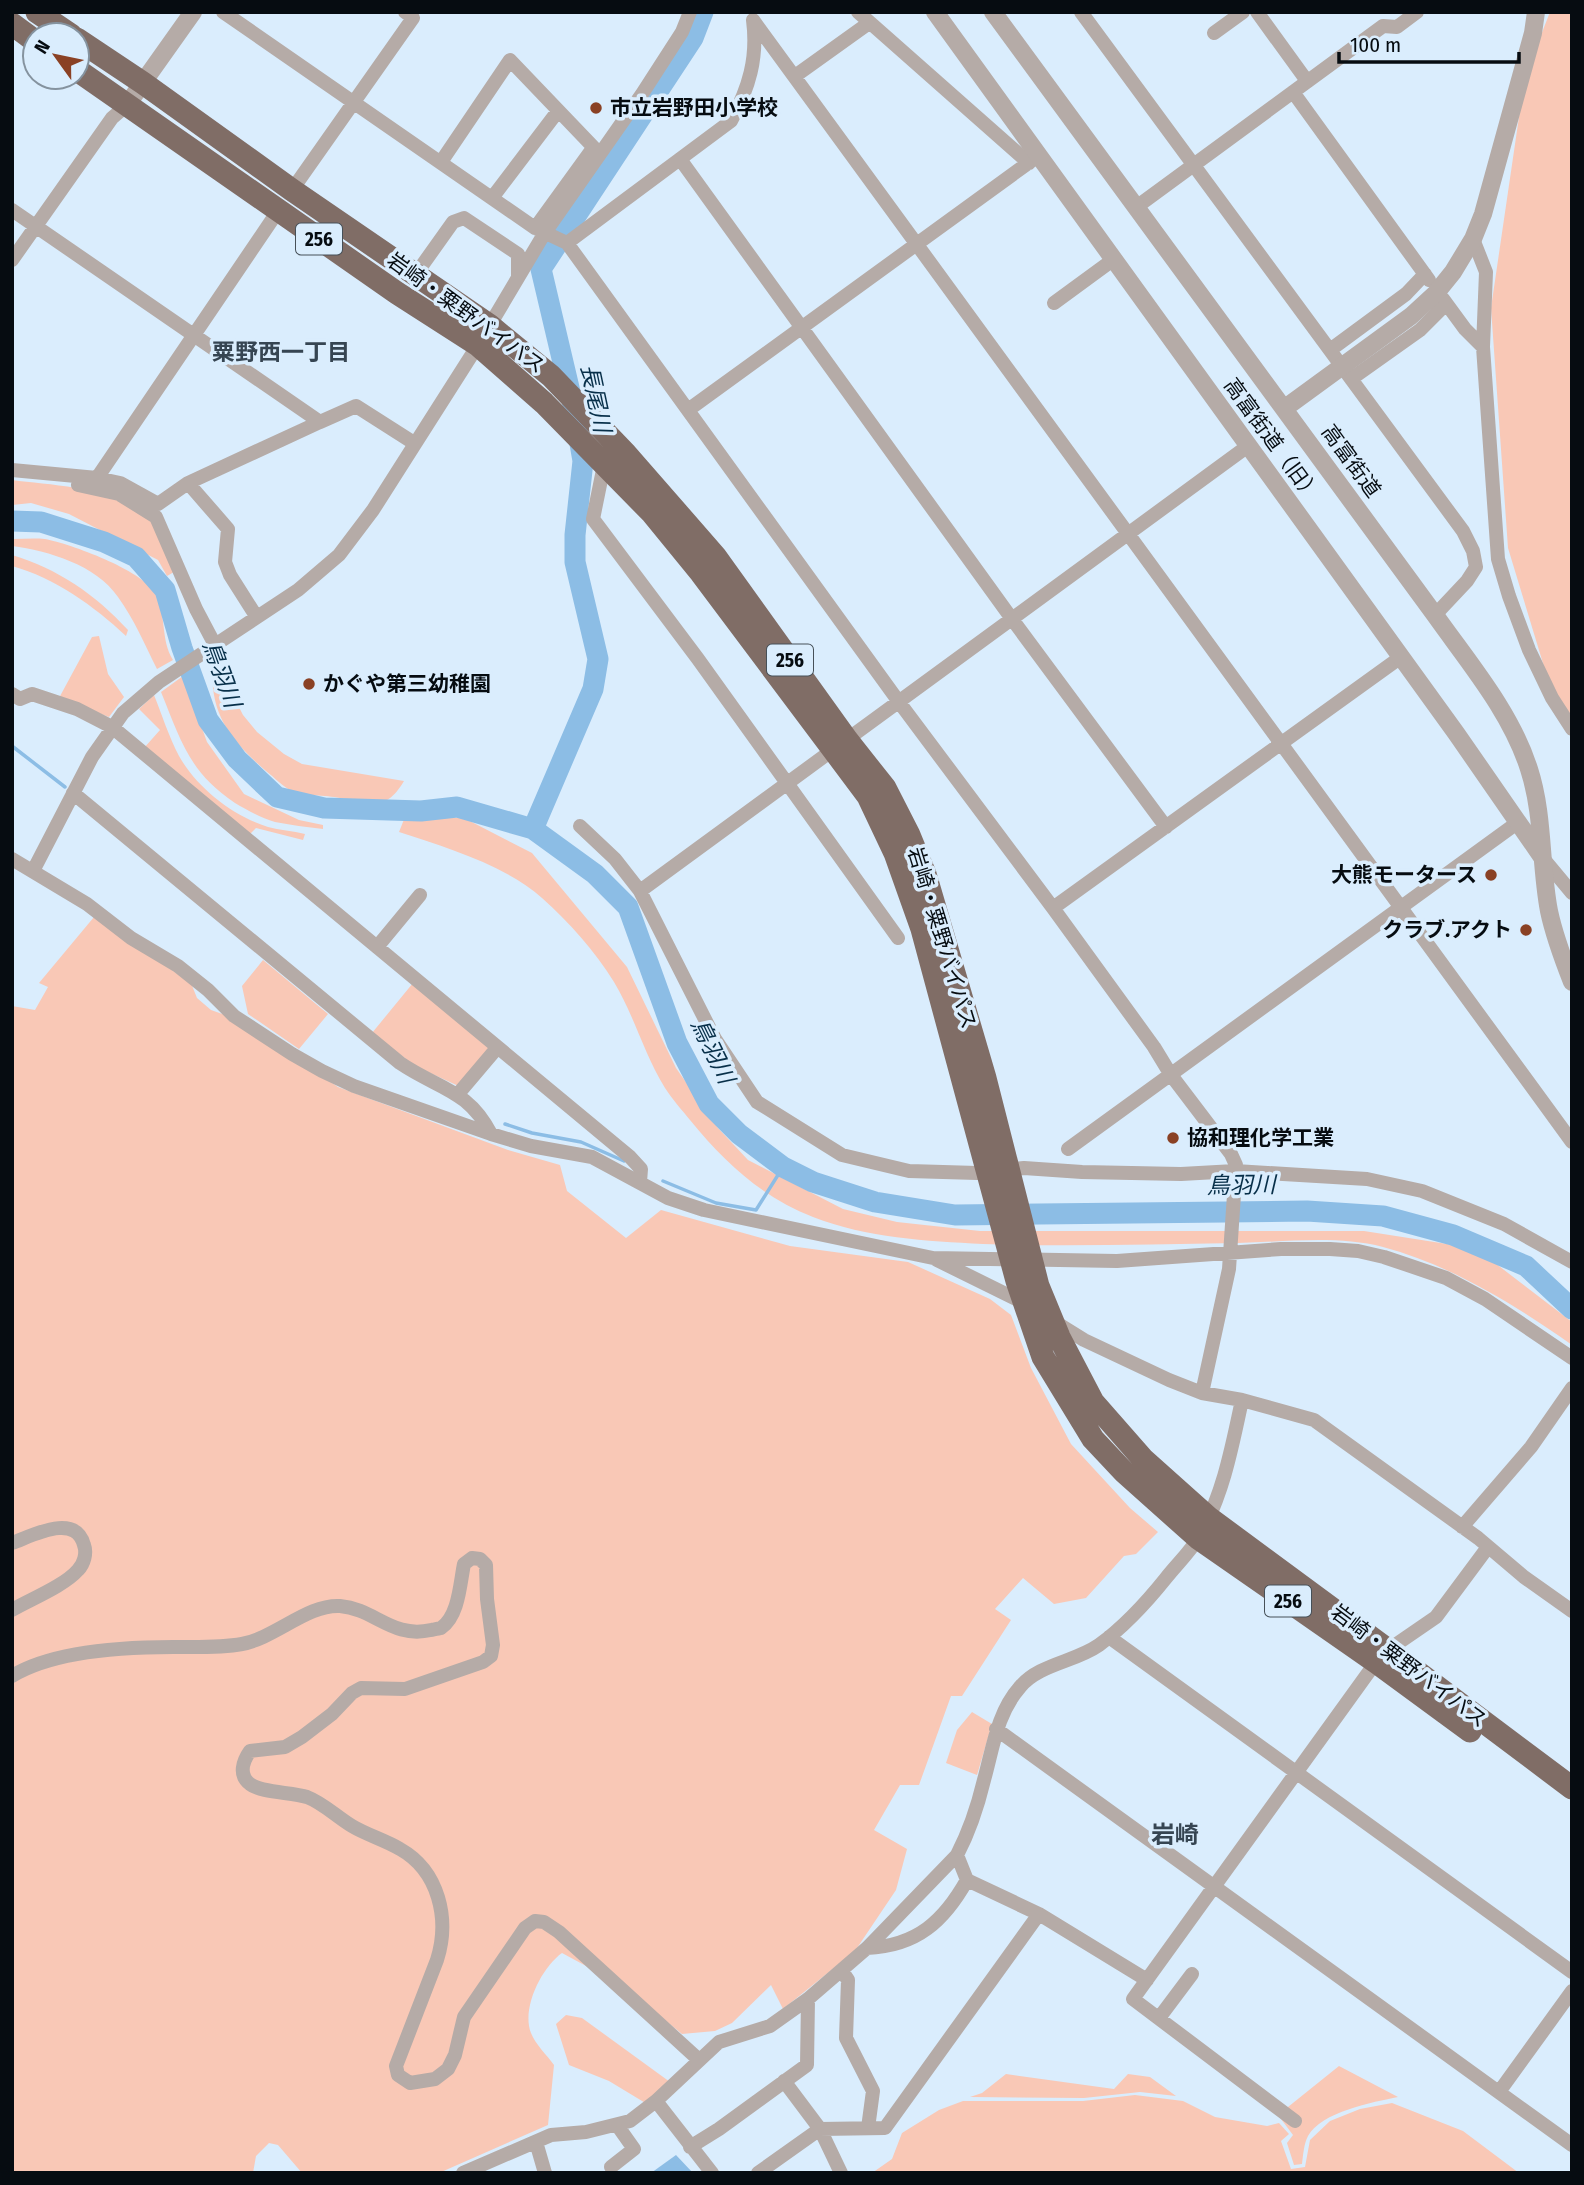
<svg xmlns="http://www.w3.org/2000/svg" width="1584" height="2185" viewBox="0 0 1584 2185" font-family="'Fira Sans Condensed','Noto Sans JP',sans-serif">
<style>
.green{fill:#f9c8b6}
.water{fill:#8cbde5}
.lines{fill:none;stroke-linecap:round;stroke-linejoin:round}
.stream{stroke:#8cbde5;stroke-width:3.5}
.river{stroke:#8cbde5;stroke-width:21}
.minor{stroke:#b5aba7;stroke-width:14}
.tertiary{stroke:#b5aba7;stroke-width:18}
.trunk{stroke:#806d66;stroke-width:23}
.poi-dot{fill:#8a4124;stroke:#daedfd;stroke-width:2.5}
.labels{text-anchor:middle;stroke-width:7;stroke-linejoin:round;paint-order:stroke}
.shield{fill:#daedfd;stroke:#465058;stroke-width:2}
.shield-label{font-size:19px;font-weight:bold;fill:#060c11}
.poi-label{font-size:21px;font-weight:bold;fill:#060c11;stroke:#daedfd;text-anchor:start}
.street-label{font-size:21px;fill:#060c11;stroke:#daedfd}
.neighbourhood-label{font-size:23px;font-weight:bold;fill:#364552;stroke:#daedfd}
.water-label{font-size:23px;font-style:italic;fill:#072f49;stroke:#daedfd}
.quarter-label{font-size:24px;font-weight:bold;fill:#364552;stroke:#daedfd}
</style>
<rect width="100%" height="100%" fill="#daedfd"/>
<!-- green -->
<path class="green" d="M1550,12H1572V720L1552,693L1508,548L1491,308L1525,76Z
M12,480C57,486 132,487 159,531C166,543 170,559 174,572L167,576L158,560L69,514L31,503L12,505Z
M12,539C23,539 34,538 45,539C71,544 142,570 155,593C167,614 160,639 173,660L157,669C145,645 134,619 118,597C96,565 49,551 12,546Z
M12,555C58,569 95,594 128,630L126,636C94,606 55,578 12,566Z
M99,636L108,674L124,697L109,717L59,698L92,637Z
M213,656L243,715L257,732L284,754L302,764L404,781C385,813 371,803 340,798C326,795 303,796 292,791C283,787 274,777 266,771C226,736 208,711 213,656Z
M183,676L207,742L244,794L299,820L323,825V829C307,827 290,825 275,822C261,818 247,810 235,803C189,772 181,741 161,692Z
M154,695C162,715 169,737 179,756C197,788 233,816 268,827C279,830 293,831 305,834L303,840L256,828L249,835L144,748L160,730L139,709Z
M405,817L464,818L532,853L627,967L676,1068L718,1128L748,1160L843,1209L897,1222L980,1231H1364L1447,1244L1467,1249L1495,1263L1572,1322V1345C1515,1305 1451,1265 1383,1247C1337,1235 1285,1242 1238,1243C1153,1244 1068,1247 983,1244C926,1241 867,1238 813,1217C762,1197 725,1163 690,1120C682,1110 672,1099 665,1088C644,1054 634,1015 614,982C595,951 569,922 542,898C505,865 445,847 399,832Z
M94,917L191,983L197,998L211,1010L245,1022L338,1087L508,1150L560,1165L567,1191L626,1238L661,1210L790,1246L908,1262L990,1299L1011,1315L1031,1368L1071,1444L1130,1508L1158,1532L1136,1554L1124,1556L1086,1598L1054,1604L1023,1578L995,1609L1011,1620L962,1696H951L919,1785H900L874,1830L907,1849L896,1890L855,1951L783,2009L771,1985L732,2023L715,2031L682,2034L623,1986L562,1953C542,1967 521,2008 531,2033C535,2044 547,2055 554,2065L548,2125L439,2173H302L278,2145L269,2143L256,2156L253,2173H12V1006L35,1010L48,987L39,983Z
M263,960L328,1014L299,1049L248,1014L242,986Z
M413,983L495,1052L465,1089L415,1066L372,1033Z
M972,1712L992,1724L977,1775L946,1763L957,1730Z
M566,2015L582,2018L670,2082L647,2104L609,2081L569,2065L556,2024Z
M1339,2066L1398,2097C1373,2102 1321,2112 1308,2136C1304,2143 1303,2156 1302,2164L1294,2165L1287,2143L1293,2135L1278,2115Z
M1006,2074L1114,2089L1128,2074L1150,2077L1176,2096L1140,2092L1084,2098L970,2097L982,2093Z
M1135,2095L1183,2101L1215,2117L1267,2126L1279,2123L1289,2134L1281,2141L1291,2169L1305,2167L1310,2140L1330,2121L1360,2109L1392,2103L1463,2131L1519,2173H872L892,2159L902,2133L939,2110L963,2101H1083Z"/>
<!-- water -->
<path class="water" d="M676,2155L693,2173H651Z"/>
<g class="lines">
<!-- stream -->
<path class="stream" d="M12,746L65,787
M505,1124L532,1133L581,1142L624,1161
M663,1181L716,1203L756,1210L783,1167"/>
<!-- river -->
<path class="river" d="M12,521L41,522L104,542L136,557L165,590L182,648L208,720L237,759L277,797L324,808L421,811L457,807L533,829L595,874L628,907L677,1043L709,1104L739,1134L783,1167L813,1182L875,1202L955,1215L1307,1211L1383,1216L1453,1235L1526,1266L1572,1309
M533,829L593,689L598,659L575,562V535L583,461L574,409L541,269L693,38L703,12"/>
<!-- minor -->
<path class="minor" d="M223,12L535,228L567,243L899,702L1053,908L1154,1047L1171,1075L1231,1154L1236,1165L1229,1269L1202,1393
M858,12L1029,163
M1081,12L1463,531L1473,551L1476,567L1467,581L1435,615
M1257,12L1307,81
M753,20L1572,1142
M1214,33L1243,12
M795,76L869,23
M1293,92L1429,280
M680,159L1012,619L1166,827
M441,162L510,60L600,154
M292,190L413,18L405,12
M492,198L558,111
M1135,208L1383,26L1397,27L1417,12
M12,210L320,422L356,406L414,443
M535,228L593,148
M1473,239L1486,272L1483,347L1498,559L1509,596L1529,650L1552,698L1572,729
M567,243L731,121C749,88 758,58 753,20
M12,260L112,118L127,105
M416,274L453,222L464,218L518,254V276
M1443,299L1465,329L1483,347
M1054,303L1114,259
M1330,350L1406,294L1425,274
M1351,379L1420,330L1446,304
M688,410L1038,156
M604,465L593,519L698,659L898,938
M12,470L97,478L120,483L158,504L188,483L320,422
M97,478L278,211
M188,483L228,529L225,562L230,575L256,616
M78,485L119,494L156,517L196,609L215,645
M12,694L20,699L32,694L77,709L112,727L630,1157L641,1169L640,1182
M73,793L400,1063C438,1089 468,1089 491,1134
M580,826L615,859L640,891L715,1039L757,1102L842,1155L909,1171L977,1173L1024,1168L1082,1172L1181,1174L1235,1171L1367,1179L1422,1191L1504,1224L1572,1262
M1542,857L1572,893
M12,859L87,904L131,938L178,966L208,990L234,1016L292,1054L322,1071L354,1086L491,1134L531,1146L592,1157L668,1198L704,1210L933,1258L1117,1261L1281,1249H1330L1358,1251L1384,1257L1446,1278L1485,1299L1572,1358
M33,871L92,757L123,713L159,682L298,590L339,555L373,510L478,345L544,234L642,94L682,32L690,12
M640,891L1248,446
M1053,908L1401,657
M377,947L420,895
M458,1094L497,1048
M1068,1149L1517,823
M937,1260L1026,1304
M1055,1322L1084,1340L1169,1380L1202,1393L1242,1400L1314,1420L1478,1538L1524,1577L1572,1611
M1462,1527L1531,1447L1572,1388
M12,1543C32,1536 75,1512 84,1545C87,1553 84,1564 78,1570C64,1586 31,1599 12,1610
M1109,1637L1572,1972
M1388,1650L1436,1617L1488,1547
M12,1676C53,1651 125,1647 173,1647C196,1647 220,1648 242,1644C275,1638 308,1604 340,1606C375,1609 392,1639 431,1630C432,1630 440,1628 441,1628C459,1616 460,1583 464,1564L472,1558L480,1559L486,1565L487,1599L493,1645L491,1656L483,1662L405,1689L361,1688L352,1693L332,1714L302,1737L285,1747L250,1751C243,1761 238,1775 250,1784C261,1793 292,1792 307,1797C323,1803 337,1817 352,1826C367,1835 385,1840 400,1849C439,1871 450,1919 437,1960L396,2066L398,2075L410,2083L435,2079L448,2069L455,2055L464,2017L525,1928L535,1921L544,1922L559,1932L698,2059
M996,1729L1572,2145
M967,1880L1039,1914
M867,1948C917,1946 944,1921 967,1880L957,1855
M842,1971L848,1980L846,2038L873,2091L868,2128
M1159,2018L1192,1974
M784,2081L820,2129L841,2173
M1499,2092L1572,1991
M656,2101L712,2173
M1295,2121L1133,1999L1376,1662
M536,2142L545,2173
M690,2147L719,2129L807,2065L808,1999
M611,2167L634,2149L617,2125
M463,2173L551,2135L586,2132L630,2121L656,2101L719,2042L770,2026L808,1999L867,1948L957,1855C969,1832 978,1805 984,1780C993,1748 997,1713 1020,1687C1039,1664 1075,1662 1099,1645C1125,1626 1146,1603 1166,1578C1177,1564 1190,1552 1199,1537C1223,1495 1232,1447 1242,1400
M758,2173L820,2129L885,2128L1039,1914L1147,1980"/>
<!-- tertiary -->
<path class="tertiary" d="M935,12L1456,733L1542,857
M993,12L1435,615C1469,663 1511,712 1529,769C1544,815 1540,864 1549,911C1554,935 1563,959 1572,982
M127,105L193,12
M1285,408L1411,316L1436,293L1453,272L1473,239L1483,214L1533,33L1536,12"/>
<!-- trunk -->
<path class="trunk" d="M37,12L71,35
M12,24L35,41
M77,39L143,83L292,190L489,325L551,376L626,454L715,556L847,740L885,788L909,835L925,874L985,1078L1038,1286L1059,1337L1093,1402L1143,1459L1209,1518L1388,1650L1572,1788
M77,70L397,293L478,345L544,403L652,513L701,573L868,796L895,853L922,929L1017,1281L1043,1357L1093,1439L1124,1472L1198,1538L1376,1662L1470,1731"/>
</g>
<!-- markers -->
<g class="poi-dot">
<circle cx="596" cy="108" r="7"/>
<circle cx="309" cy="684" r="7"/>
<circle cx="1491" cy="875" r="7"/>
<circle cx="1526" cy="930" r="7"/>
<circle cx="1173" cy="1138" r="7"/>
</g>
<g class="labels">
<!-- shield labels -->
<g class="shield">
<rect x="296" y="223.5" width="46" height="31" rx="5"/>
<rect x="767" y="644.5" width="46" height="31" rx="5"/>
<rect x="1265" y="1585.5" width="46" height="31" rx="5"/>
</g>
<g class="shield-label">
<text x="319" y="246">256</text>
<text x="790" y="667">256</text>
<text x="1288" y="1608">256</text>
</g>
<!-- poi labels -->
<g class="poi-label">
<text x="610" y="115">市立岩野田小学校</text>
<text x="323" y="691">かぐや第三幼稚園</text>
<text x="1477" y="882" text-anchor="end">大熊モータース</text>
<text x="1512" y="937" text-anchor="end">クラブ.アクト</text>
<text x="1187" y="1145">協和理化学工業</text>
</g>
<!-- street labels -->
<g class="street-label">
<text transform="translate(466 313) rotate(36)" y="7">岩崎・粟野バイパス</text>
<text transform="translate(1272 440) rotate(54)" y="7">高富街道（旧）</text>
<text transform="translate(1351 461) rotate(54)" y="7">高富街道</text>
<text transform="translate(942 938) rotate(73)" y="7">岩崎・粟野バイパス</text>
<text transform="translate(1409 1666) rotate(37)" y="7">岩崎・粟野バイパス</text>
</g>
<!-- neighbourhood labels -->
<g class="neighbourhood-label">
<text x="281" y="360">粟野西一丁目</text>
</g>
<!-- water labels -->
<g class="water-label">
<text transform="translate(596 398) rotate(78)" y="8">長尾川</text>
<text transform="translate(222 674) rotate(70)" y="8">鳥羽川</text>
<text transform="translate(713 1051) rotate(64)" y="8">鳥羽川</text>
<text transform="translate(1241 1185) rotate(-1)" y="8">鳥羽川</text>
</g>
<!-- quarter labels -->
<g class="quarter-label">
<text x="1175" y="1843">岩崎</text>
</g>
</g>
<!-- border -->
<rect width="1584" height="2185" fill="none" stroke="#060c11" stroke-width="28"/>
<!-- north arrow -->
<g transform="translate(56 56) rotate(303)"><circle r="33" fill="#daedfd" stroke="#85939f" stroke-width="2"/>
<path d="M0-5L12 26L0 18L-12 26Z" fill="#8a4124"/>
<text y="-10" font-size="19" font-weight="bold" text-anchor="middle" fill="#060c11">N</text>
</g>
<!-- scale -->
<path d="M1339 52v10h180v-10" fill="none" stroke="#060c11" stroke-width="3.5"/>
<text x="1350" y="52" font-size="21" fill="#060c11" stroke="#daedfd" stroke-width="5" paint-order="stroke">100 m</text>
</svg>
